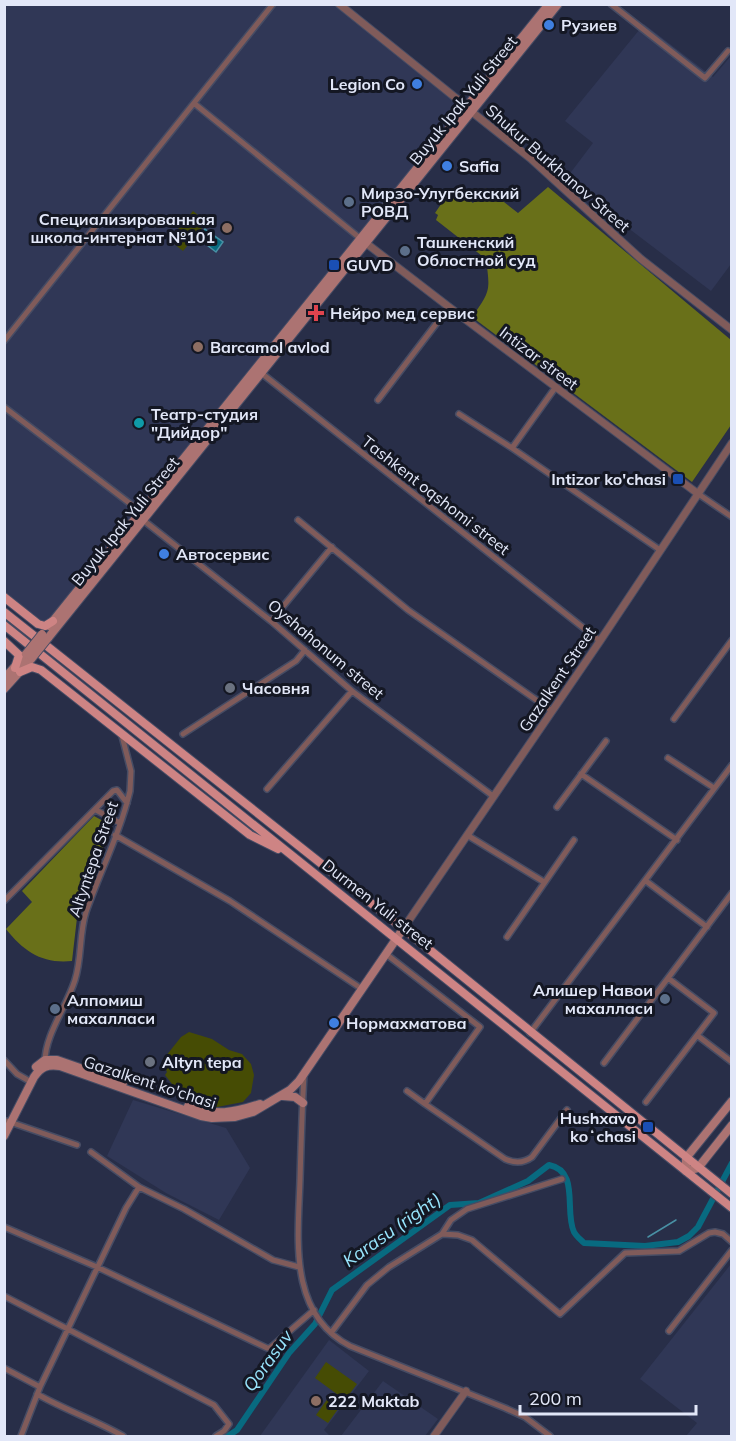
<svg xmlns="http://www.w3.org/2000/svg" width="736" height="1441" viewBox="0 0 736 1441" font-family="Mulish,sans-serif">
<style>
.built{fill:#303756}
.green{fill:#464c04}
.forest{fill:#697019}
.water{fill:#086a80;stroke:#4990a4;stroke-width:1.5}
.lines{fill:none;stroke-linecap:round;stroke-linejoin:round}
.stream{stroke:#4990a4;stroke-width:1.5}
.canal{stroke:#086a80;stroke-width:6}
.minor-casing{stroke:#464c64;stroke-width:8}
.tertiary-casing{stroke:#464c64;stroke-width:9}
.secondary-casing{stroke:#464c64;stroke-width:10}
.primary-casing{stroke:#464c64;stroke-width:10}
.minor{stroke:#805b5a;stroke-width:5}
.tertiary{stroke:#805b5a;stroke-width:7}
.secondary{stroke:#ac7372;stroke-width:8}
.primary{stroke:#ce8484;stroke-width:8}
.secondary-bridge-casing{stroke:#464c64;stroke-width:10;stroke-linecap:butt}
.secondary-bridge{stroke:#ac7372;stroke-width:8}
.shop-dot{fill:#3f7fe0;stroke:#141723;stroke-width:2}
.service-dot{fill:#5c6f8a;stroke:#141723;stroke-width:2}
.education-dot{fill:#8d6e63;stroke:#141723;stroke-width:2}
.transit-dot{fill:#1a4fb4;stroke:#141723;stroke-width:2}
.health-dot{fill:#e0444e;stroke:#141723;stroke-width:2}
.culture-dot{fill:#0f9aa8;stroke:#141723;stroke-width:2}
.worship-dot{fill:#6b7280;stroke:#141723;stroke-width:2}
.labels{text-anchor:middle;stroke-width:6;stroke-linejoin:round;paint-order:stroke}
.poi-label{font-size:16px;font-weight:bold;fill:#e2e7f8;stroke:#141723;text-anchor:start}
.street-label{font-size:16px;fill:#e2e7f8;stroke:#141723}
.water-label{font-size:18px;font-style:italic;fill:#98e5fd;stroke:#141723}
</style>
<rect width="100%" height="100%" fill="#282e48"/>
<!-- built -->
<path class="built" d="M4,5H339L467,107L45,626L5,597Z
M644,24L713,77L731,56V264L711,291L565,180L593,143L565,121Z
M133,1100L226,1128L250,1168L219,1220L166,1193L107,1156Z
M731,1264V1436H686L697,1423L640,1379Z
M329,1340L369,1371L324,1430L330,1436H260Z
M383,1381L438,1419L425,1436H341Z"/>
<!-- green -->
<path class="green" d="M193,211L207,222L183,251L169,240Z
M189,1032L212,1039L229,1050L242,1054L251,1064L254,1075L251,1093L243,1102L212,1108L196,1106L200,1096L172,1084L165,1075L167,1072L162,1061L181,1037Z
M326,1362L357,1384L345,1400L315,1378Z
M331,1394L343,1402L328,1423L316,1415Z"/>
<!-- forest -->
<path class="forest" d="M548,187L731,340V425L692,482L472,317C491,291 490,290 486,259L436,220L438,215L435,213L452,188L473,203L486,188L518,213Z
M94,816L112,826L78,909L72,961C43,964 24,952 6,929L32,902L22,891Z"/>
<!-- water -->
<path class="water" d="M205,229L223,242L216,252L198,238Z"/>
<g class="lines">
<!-- stream -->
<path class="stream" d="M648,1237L676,1220"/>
<!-- canal -->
<path class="canal" d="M228,1436L237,1430L289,1353L315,1324L332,1290L450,1205L479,1203L528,1181L549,1165C580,1171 564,1211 574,1232C576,1236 580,1239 584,1243L645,1246L678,1242L689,1236L698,1227L732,1163"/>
<!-- minor casing -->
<g class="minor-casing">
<path id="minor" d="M611,4L705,78L728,51
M195,104L361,239
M4,341L273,4
M260,372L600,641
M378,400L449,307
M4,407L141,512
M459,414L512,448L660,550
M512,448L555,388
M697,493L732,517
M143,520L271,621L352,691L493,796
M298,520L408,610L552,711
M271,621L332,547
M674,719L732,640
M183,734L296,661L305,650
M668,758L714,788
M581,774L677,840
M267,789L352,691
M557,807L606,741
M96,810L120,823
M115,835L230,901L362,989
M467,835L544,882
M646,881L707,927
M4,901L113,791L117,790L127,803
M507,937L574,840
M386,954L480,1027L425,1104L505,1159C514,1163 524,1163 532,1157L567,1110
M530,1033L732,765
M698,1036L732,1062
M4,1060L17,1074L31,1082
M45,1061C45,1035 67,1006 75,980C82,958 79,934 86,912C100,872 120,833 130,791L131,771L122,736
M604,1063L732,893
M304,1074C302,1110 301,1145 300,1180C298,1239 288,1314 350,1346L505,1408L525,1417L550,1436
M407,1091L425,1104
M646,1102L714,1013L668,978
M7,1121L77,1145
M91,1152L139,1187L184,1209L273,1260L299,1267
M4,1227L97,1267L267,1348H270L314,1310
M442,1234L458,1235L472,1240L560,1314L625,1253L679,1251L709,1233L715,1232L723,1234L732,1242
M4,1296L214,1405L229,1424L224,1431L216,1436
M669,1331L732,1250
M331,1333L367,1285L389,1267L442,1234L451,1220L467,1209L562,1179
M4,1368L40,1387
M37,1394C65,1410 95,1420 123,1436
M21,1436L40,1387L126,1208L139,1187"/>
</g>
<!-- tertiary casing -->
<g class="tertiary-casing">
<path id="tertiary" d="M339,4L467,107
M472,112L530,158L641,259L732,330
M362,240L449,307L697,493
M403,929L600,641L732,443
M434,1436L466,1391"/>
</g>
<!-- secondary casing -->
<g class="secondary-casing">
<path id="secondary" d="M49,626L549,4
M48,638L558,4
M4,679L26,654
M4,689L32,658
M36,1067L45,1060H57L123,1083
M283,1096L295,1097L303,1103
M732,1101L686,1158V1171L698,1168L732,1125
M188,1106C216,1116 233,1113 260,1104
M4,1136L34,1077C41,1067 47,1064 60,1066L201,1116L212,1118L235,1117L253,1112L290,1090L299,1081L403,929"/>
</g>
<!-- primary casing -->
<g class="primary-casing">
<path id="primary" d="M4,597L38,624L45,626L53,621
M4,612L420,942L732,1194
M4,625L732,1208
M4,641L19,655L15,668
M20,672L32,667L41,670L250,835L278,849"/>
</g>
<!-- minor -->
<use href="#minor" class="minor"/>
<!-- tertiary -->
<use href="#tertiary" class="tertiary"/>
<!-- secondary -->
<use href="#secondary" class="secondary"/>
<!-- primary -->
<use href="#primary" class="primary"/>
<!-- secondary-bridge casing -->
<g class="secondary-bridge-casing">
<path id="secondary-bridge" d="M26,654L42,634
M32,658L48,638"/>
</g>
<!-- secondary-bridge -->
<use href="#secondary-bridge" class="secondary-bridge"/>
</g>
<!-- markers -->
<g class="shop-dot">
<circle cx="549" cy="25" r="6"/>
<circle cx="417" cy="84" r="6"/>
<circle cx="447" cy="166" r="6"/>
<circle cx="164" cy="554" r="6"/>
<circle cx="334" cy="1023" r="6"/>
</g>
<g class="service-dot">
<circle cx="349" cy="202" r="6"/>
<circle cx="405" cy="251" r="6"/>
<circle cx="665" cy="999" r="6"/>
<circle cx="55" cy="1009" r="6"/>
</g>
<g class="education-dot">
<circle cx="227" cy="228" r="6"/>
<circle cx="198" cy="347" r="6"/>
<circle cx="316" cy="1401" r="6"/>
</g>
<g class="transit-dot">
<rect x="328" y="259" width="12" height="12" rx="3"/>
<rect x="672" y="473" width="12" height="12" rx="3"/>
<rect x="642" y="1121" width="12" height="12" rx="3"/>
</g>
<path class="health-dot" d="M313 304h6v6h6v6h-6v6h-6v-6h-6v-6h6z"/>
<circle class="culture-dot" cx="139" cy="423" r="6"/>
<g class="worship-dot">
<circle cx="230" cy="688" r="6"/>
<circle cx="150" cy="1062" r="6"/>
</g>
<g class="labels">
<!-- poi labels -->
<g class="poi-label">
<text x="561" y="31">Рузиев</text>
<text x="405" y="90" text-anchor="end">Legion Co</text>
<text x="459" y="172">Safia</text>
<text x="361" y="199">Мирзо-Улугбекский<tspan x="361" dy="18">РОВД</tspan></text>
<text x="215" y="225" text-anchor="end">Специализированная<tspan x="215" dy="18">школа-интернат №101</tspan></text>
<text x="417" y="248">Ташкенский<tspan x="417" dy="18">Облостной суд</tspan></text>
<text x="346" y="271">GUVD</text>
<text x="330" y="319">Нейро мед сервис</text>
<text x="210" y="353">Barcamol avlod</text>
<text x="151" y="420">Театр-студия<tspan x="151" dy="18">"Дийдор"</tspan></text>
<text x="666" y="485" text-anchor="end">Intizor ko'chasi</text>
<text x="176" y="560">Автосервис</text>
<text x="242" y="694">Часовня</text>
<text x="653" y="996" text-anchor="end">Алишер Навои<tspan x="653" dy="18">махалласи</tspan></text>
<text x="67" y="1006">Алпомиш<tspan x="67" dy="18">махалласи</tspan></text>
<text x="346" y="1029">Нормахматова</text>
<text x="162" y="1068">Altyn tepa</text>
<text x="636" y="1124" text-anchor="end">Hushxavo<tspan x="636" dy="18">koʻchasi</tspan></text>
<text x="328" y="1407">222 Maktab</text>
</g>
<!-- street labels -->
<g class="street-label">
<text transform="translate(463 100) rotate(-51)" y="6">Buyuk Ipak Yuli Street</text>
<text transform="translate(558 168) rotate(41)" y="6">Shukur Burkhanov Street</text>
<text transform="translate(539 358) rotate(37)" y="6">Intizаr street</text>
<text transform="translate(436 495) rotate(38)" y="6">Tаshkent oqshomi street</text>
<text transform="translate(125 521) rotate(-51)" y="6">Buyuk Ipak Yuli Street</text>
<text transform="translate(326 649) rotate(40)" y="6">Oyshahonum street</text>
<text transform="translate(557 679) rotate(-56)" y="6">Gazalkent Street</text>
<text transform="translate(93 859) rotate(-71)" y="6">Altyntepa Street</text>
<text transform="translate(378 904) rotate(38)" y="6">Durmen Yuli street</text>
<text transform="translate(150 1082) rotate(18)" y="6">Gazalkent ko'chasi</text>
</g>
<!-- water labels -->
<g class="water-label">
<text transform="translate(392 1230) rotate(-35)" y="6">Karasu (right)</text>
<text transform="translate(268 1361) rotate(-54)" y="6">Qorasuv</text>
</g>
</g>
<!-- border -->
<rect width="736" height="1441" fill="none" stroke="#e2e7f8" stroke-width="12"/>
<!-- scale -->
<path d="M520 1405v9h176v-9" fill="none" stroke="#e2e7f8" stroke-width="3"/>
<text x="529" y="1405" font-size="18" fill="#e2e7f8" stroke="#141723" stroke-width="4.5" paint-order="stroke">200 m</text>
</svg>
